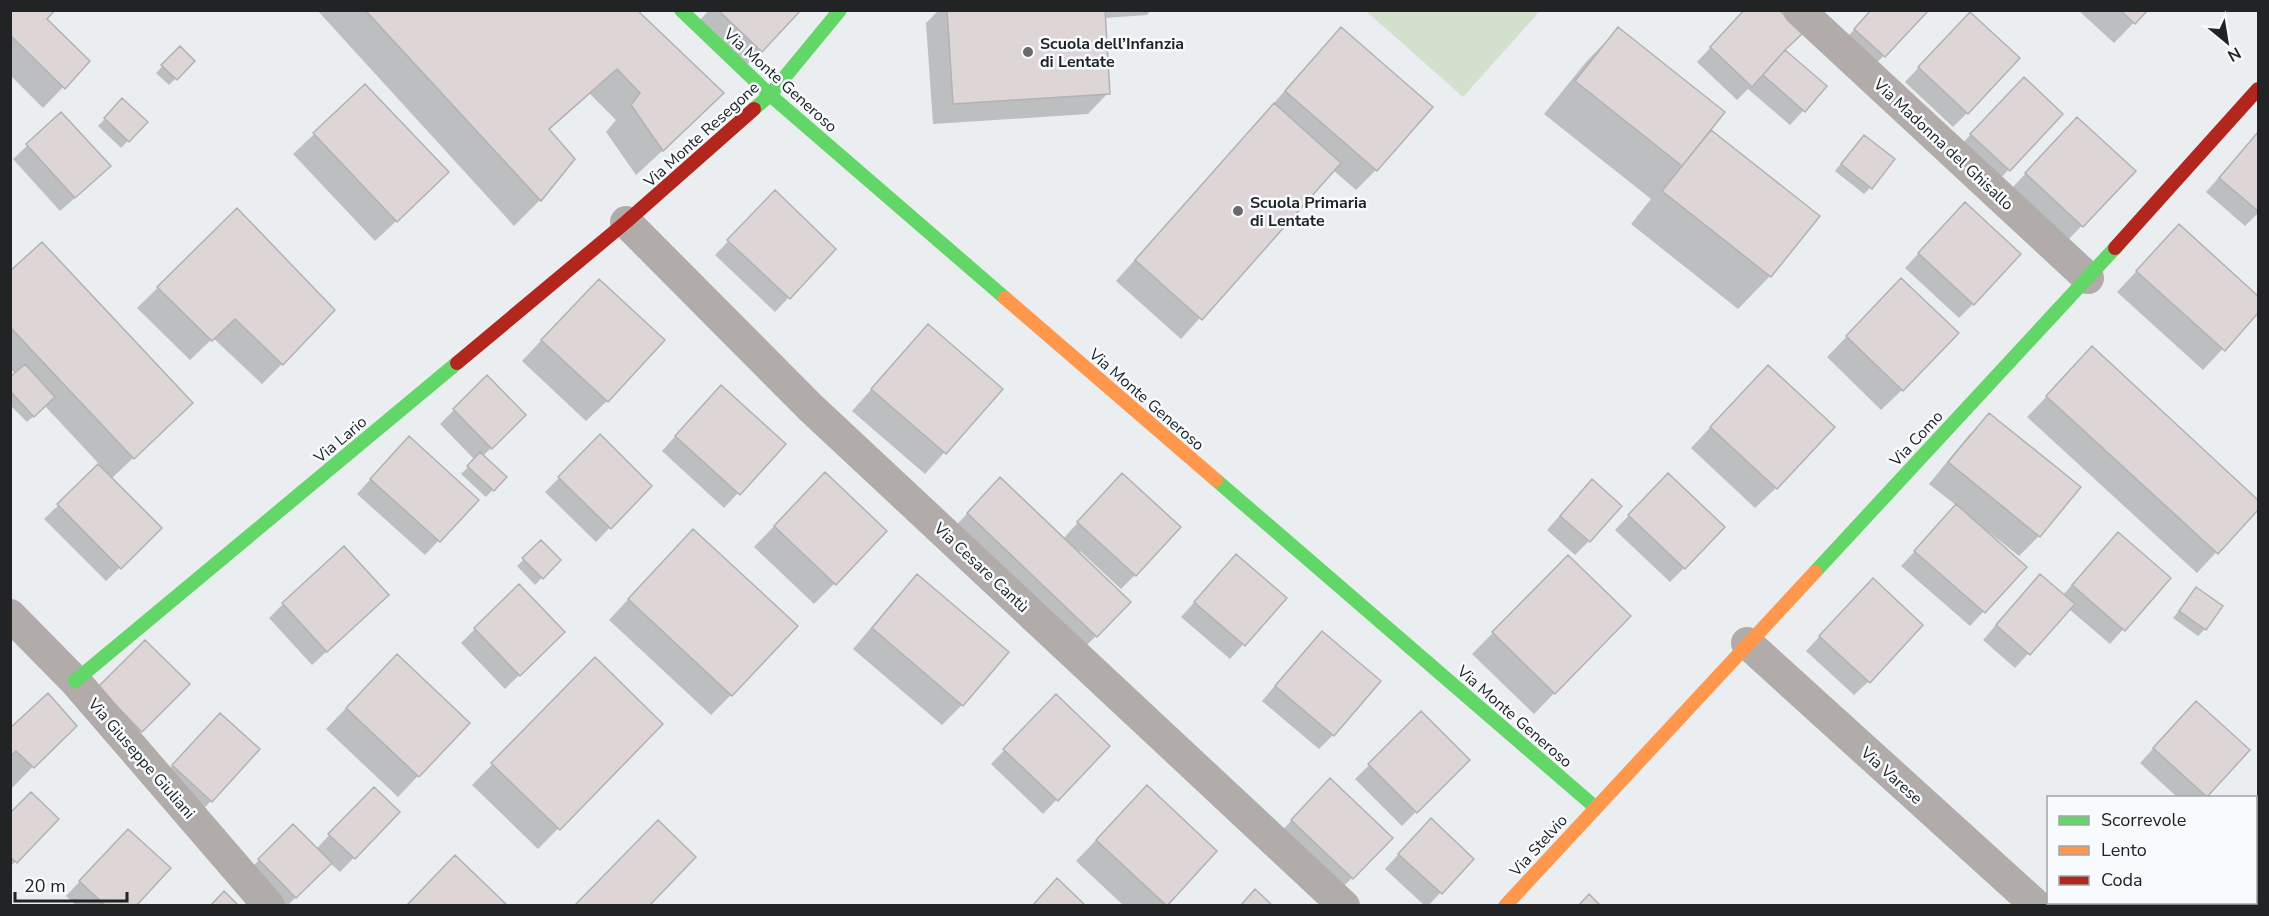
<svg xmlns="http://www.w3.org/2000/svg" width="2269" height="916" viewBox="0 0 2269 916" font-family="'Nunito Sans',sans-serif">
<style>
.green{fill:#d3e0cd}
.shadow{fill:#0003}
.building{fill:#ddd5d6;stroke:#b1b2b2;stroke-width:1.5}
.lines{fill:none;stroke-linecap:round;stroke-linejoin:round}
.street{stroke:#b1abaa;stroke-width:32}
.fast{stroke:#63d668;stroke-width:14}
.slow{stroke:#ff974d;stroke-width:14}
.jam{stroke:#b3261e;stroke-width:14}
.poi-dot{fill:#686a6b;stroke:#f7fbfe;stroke-width:2}
.labels{text-anchor:middle;stroke-width:5;stroke-linejoin:round;paint-order:stroke}
.poi-label{font-size:16px;font-weight:bold;fill:#212324;stroke:#f7fbfe;text-anchor:start}
.street-label{font-size:16px;fill:#212324;stroke:#f7fbfe}
</style>
<rect width="100%" height="100%" fill="#ebeef0"/>
<!-- green -->
<path class="green" d="M1366,11H1540L1463,97Z"/>
<!-- shadow -->
<path class="shadow" d="M10,10L88,61L43,108L10,75Z
M317,10H635L697,119L636,175L606,132L616,120L590,94L548,131L573,159L540,200L514,226Z
M709,10H799L741,71L694,27Z
M939,10H1151L1147,15L1104,18L1108,93L1088,114L933,124L926,23Z
M1745,10L1783,50L1825,87L1790,125L1748,89L1737,100L1697,62Z
M1872,10H1927L1870,70L1841,44Z
M2078,10H2146L2114,43Z
M1956,28L1967,113L1953,127L1905,82Z
M1341,29L1376,170L1356,190L1333,170L1181,339L1116,281L1321,50Z
M1618,29L1709,130L1818,216L1770,276L1738,309L1631,224L1651,199L1544,114L1586,62Z
M180,48L193,61L169,85L156,73Z
M365,86L427,192L375,241L293,154Z
M2010,93L2061,114L1995,184L1957,149Z
M122,100L146,122L121,148L98,126Z
M61,114L95,180L60,211L13,159Z
M2063,133L2134,171L2068,240L2012,188Z
M2258,133V213L2245,226L2206,192Z
M1857,144L1870,188L1864,194L1835,171Z
M761,207L834,249L775,312L715,255Z
M237,210L282,364L262,384L213,338L190,360L137,308Z
M1951,218L1973,304L1959,318L1905,268Z
M2179,226L2258,298V311L2203,370L2117,292Z
M10,273L170,423L111,479L160,528L106,581L44,519L100,465L45,406L27,422L10,405V379L16,374L10,369Z
M578,301L607,401L586,421L522,361Z
M1881,301L1902,390L1881,410L1827,357Z
M928,326L1001,389L925,474L852,411Z
M2092,349L2258,502V507L2197,573L2027,417Z
M487,377L524,415L483,456L505,477L486,497L461,474L475,460L440,424Z
M1748,387L1776,488L1755,508L1691,448Z
M707,401L784,444L724,508L662,451Z
M1990,415L2039,536L2019,556L1990,533L1988,535L2025,567L1970,626L1901,566L1957,506L1929,484L1969,435Z
M600,436L650,486L596,542L545,492Z
M395,452L477,500L425,555L357,494Z
M1108,489L1135,575L1121,589L1080,551L1078,554L1096,636L1076,656L948,534L980,500L1063,539Z
M1654,489L1684,568L1670,582L1615,530Z
M805,494L835,583L814,604L754,547Z
M1578,495L1589,541L1575,555L1547,530Z
M541,542L559,560L535,585L517,566Z
M2104,548L2169,578L2110,644L2069,609L2015,668L1983,640L2026,590L2063,595Z
M673,551L731,695L711,715L609,620Z
M1236,556L1285,598L1230,659L1181,617Z
M1568,557L1629,616L1534,714L1472,654Z
M917,576L962,705L942,725L853,649L897,597Z
M2196,589L2205,629L2198,636L2173,618Z
M1859,594L1868,682L1854,695L1806,651Z
M283,604L373,609L312,665L269,618Z
M475,629L549,646L505,689L461,643Z
M1308,647L1333,735L1319,749L1262,701Z
M595,660L661,724L538,849L472,785Z
M377,676L468,723L398,797L326,729Z
M188,684L127,745L85,702Z
M1042,710L1108,746L1043,814L991,764Z
M1421,714L1467,760L1402,826L1355,779Z
M2182,717L2248,750L2205,798H2178L2140,763Z
M74,725L10,790V730Z
M206,729L211,801L197,815L159,780Z
M1316,794L1391,838L1338,892L1278,835Z
M360,803L398,812L340,872L330,863L287,906H276L245,874L293,826L316,849Z
M1127,808L1215,851L1165,906H1124L1076,861Z
M10,815L57,819L10,867Z
M1417,834L1472,859L1428,906H1425L1385,869Z
M114,845L134,906H77L66,896Z"/>
<!-- building -->
<path class="building" d="M10,10H55L47,19L90,61L65,89L10,35Z
M365,10H637L724,93L663,151L631,105L640,93L617,69L549,129L575,159L541,201Z
M718,10H801L762,52Z
M947,10H1105L1110,94L953,104Z
M1744,10H1779L1803,33L1785,50L1752,87L1710,47Z
M1871,10H1929L1885,57L1854,29Z
M2120,10H2148L2135,24Z
M1970,12L2020,58L1968,114L1918,67Z
M1341,27L1433,107L1377,171L1285,91Z
M1618,27L1725,112L1682,166L1575,81Z
M180,46L195,61L177,80L161,65Z
M1785,50L1827,86L1805,112L1763,75Z
M2024,77L2063,114L2010,171L1970,134Z
M365,84L449,172L397,222L313,133Z
M122,98L148,122L129,142L104,118Z
M1274,103L1341,163L1202,320L1135,260Z
M61,112L111,166L75,198L26,144Z
M2077,117L2136,171L2083,227L2025,173Z
M1711,130L1820,216L1771,277L1662,191Z
M2258,132V211L2219,178Z
M1864,135L1895,159L1872,189L1841,164Z
M775,190L836,249L790,299L727,240Z
M1965,202L2021,254L1974,305L1918,253Z
M237,208L335,310L283,365L235,319L212,341L157,287Z
M2179,224L2258,296V313L2225,351L2136,271Z
M42,242L193,403L134,459L10,327V271Z
M1901,278L1959,333L1903,391L1846,336Z
M599,279L665,340L608,402L541,340Z
M928,324L1003,389L946,454L871,389Z
M2092,346L2258,500V510L2218,554L2046,396Z
M25,364L55,397L34,417L10,391V377Z
M1768,365L1835,427L1777,489L1710,427Z
M487,375L526,415L492,449L453,409Z
M721,385L786,444L740,495L675,436Z
M1989,413L2081,487L2040,537L1948,462Z
M600,434L652,486L611,529L558,477Z
M409,436L479,500L440,542L370,479Z
M480,452L507,477L494,491L467,466Z
M98,464L162,528L121,569L57,504Z
M825,472L887,531L836,585L774,526Z
M1122,473L1181,527L1136,576L1077,522Z
M1668,473L1725,527L1685,569L1628,515Z
M1000,477L1131,602L1097,637L967,513Z
M1592,479L1622,506L1590,542L1560,516Z
M1956,504L2027,567L1985,613L1914,551Z
M693,529L798,626L732,696L628,599Z
M2118,532L2171,578L2125,631L2072,585Z
M541,540L561,560L543,579L522,558Z
M344,546L389,595L327,652L282,603Z
M1236,554L1287,598L1245,646L1194,602Z
M1568,555L1631,616L1555,694L1492,632Z
M917,574L1009,652L963,706L872,628Z
M2040,574L2075,604L2030,655L1996,625Z
M1873,578L1923,625L1870,683L1819,636Z
M519,584L565,632L520,676L474,628Z
M2196,587L2223,606L2206,630L2179,611Z
M1322,631L1381,681L1334,736L1275,686Z
M145,640L190,684L142,732L98,687Z
M397,654L470,723L419,777L346,708Z
M595,657L663,724L560,830L491,763Z
M48,693L77,726L34,768L16,751L10,757V728Z
M1056,694L1110,746L1058,801L1003,749Z
M2196,701L2250,750L2207,797L2153,748Z
M1421,711L1470,760L1417,813L1368,764Z
M220,713L260,749L212,802L172,765Z
M1330,778L1393,838L1353,879L1291,820Z
M1147,785L1217,851L1167,906L1096,840Z
M374,787L400,812L355,859L328,834Z
M31,792L59,819L17,863L10,857V813Z
M1431,818L1474,859L1442,894L1398,854Z
M658,820L696,857L649,906H574Z
M293,824L332,863L296,898L258,859Z
M128,829L171,868L136,906H106L79,881Z
M455,855L508,906H406Z
M1057,878L1086,906H1032Z
M1255,889L1273,906H1240Z
M224,891L239,906H210Z
M1589,894L1601,906H1578Z"/>
<g class="lines">
<!-- street -->
<path class="street" d="M1799,10L2088,278
M626,222L811,408L1344,906
M10,615L75,681L269,906
M1747,643L2037,906"/>
<!-- fast -->
<path class="fast" d="M681,10L770,95L1005,298
M754,109L770,95L840,10
M1216,480L1595,807
M1815,572L2115,248
M75,681L457,363"/>
<!-- slow -->
<path class="slow" d="M1005,298L1216,480
M1505,906L1815,572"/>
<!-- jam -->
<path class="jam" d="M2115,248L2258,89
M457,363L626,222L754,109"/>
</g>
<!-- markers -->
<g class="poi-dot">
<circle cx="1028" cy="52" r="6"/>
<circle cx="1238" cy="211" r="6"/>
</g>
<g class="labels">
<!-- poi labels -->
<g class="poi-label">
<text x="1040" y="49">Scuola dell’Infanzia<tspan x="1040" dy="18">di Lentate</tspan></text>
<text x="1250" y="208">Scuola Primaria<tspan x="1250" dy="18">di Lentate</tspan></text>
</g>
<!-- street labels -->
<g class="street-label">
<text transform="translate(781 80) rotate(42)" y="6">Via Monte Generoso</text>
<text transform="translate(701 134) rotate(-42)" y="6">Via Monte Resegone</text>
<text transform="translate(1944 144) rotate(43)" y="6">Via Madonna del Ghisallo</text>
<text transform="translate(1147 399) rotate(41)" y="6">Via Monte Generoso</text>
<text transform="translate(1916 438) rotate(-47)" y="6">Via Como</text>
<text transform="translate(340 439) rotate(-40)" y="6">Via Lario</text>
<text transform="translate(982 567) rotate(43)" y="6">Via Cesare Cantù</text>
<text transform="translate(1515 716) rotate(41)" y="6">Via Monte Generoso</text>
<text transform="translate(142 758) rotate(49)" y="6">Via Giuseppe Giuliani</text>
<text transform="translate(1892 775) rotate(42)" y="6">Via Varese</text>
<text transform="translate(1538 845) rotate(-48)" y="6">Via Stelvio</text>
</g>
</g>
<!-- border -->
<rect width="2269" height="916" fill="none" stroke="#212324" stroke-width="24"/>
<!-- legend -->
<rect x="2047" y="796" width="210" height="108" fill="#f7fbfe" stroke="#a1a5a7" stroke-width="1.5"/>
<rect x="2059" y="816" width="30" height="9" fill="#63d668" stroke="#a1a5a7" stroke-width="1.5"/>
<text x="2101" y="826" font-size="18" fill="#212324">Scorrevole</text>
<rect x="2059" y="846" width="30" height="9" fill="#ff974d" stroke="#a1a5a7" stroke-width="1.5"/>
<text x="2101" y="856" font-size="18" fill="#212324">Lento</text>
<rect x="2059" y="876" width="30" height="9" fill="#b3261e" stroke="#a1a5a7" stroke-width="1.5"/>
<text x="2101" y="886" font-size="18" fill="#212324">Coda</text>
<!-- north arrow -->
<g transform="translate(2227 42) rotate(150)" stroke="#f7fbfe" stroke-width="4.5" paint-order="stroke">
<path d="M0-4.5L10 22L0 15L-10 22Z" fill="#212324"/>
<text y="-9" font-size="16" font-weight="bold" text-anchor="middle" fill="#212324">N</text>
</g>
<!-- scale -->
<path d="M15 892v9h112v-9" fill="none" stroke="#212324" stroke-width="3"/>
<text x="24" y="892" font-size="18" fill="#212324" stroke="#f7fbfe" stroke-width="4.5" paint-order="stroke">20 m</text>
</svg>
